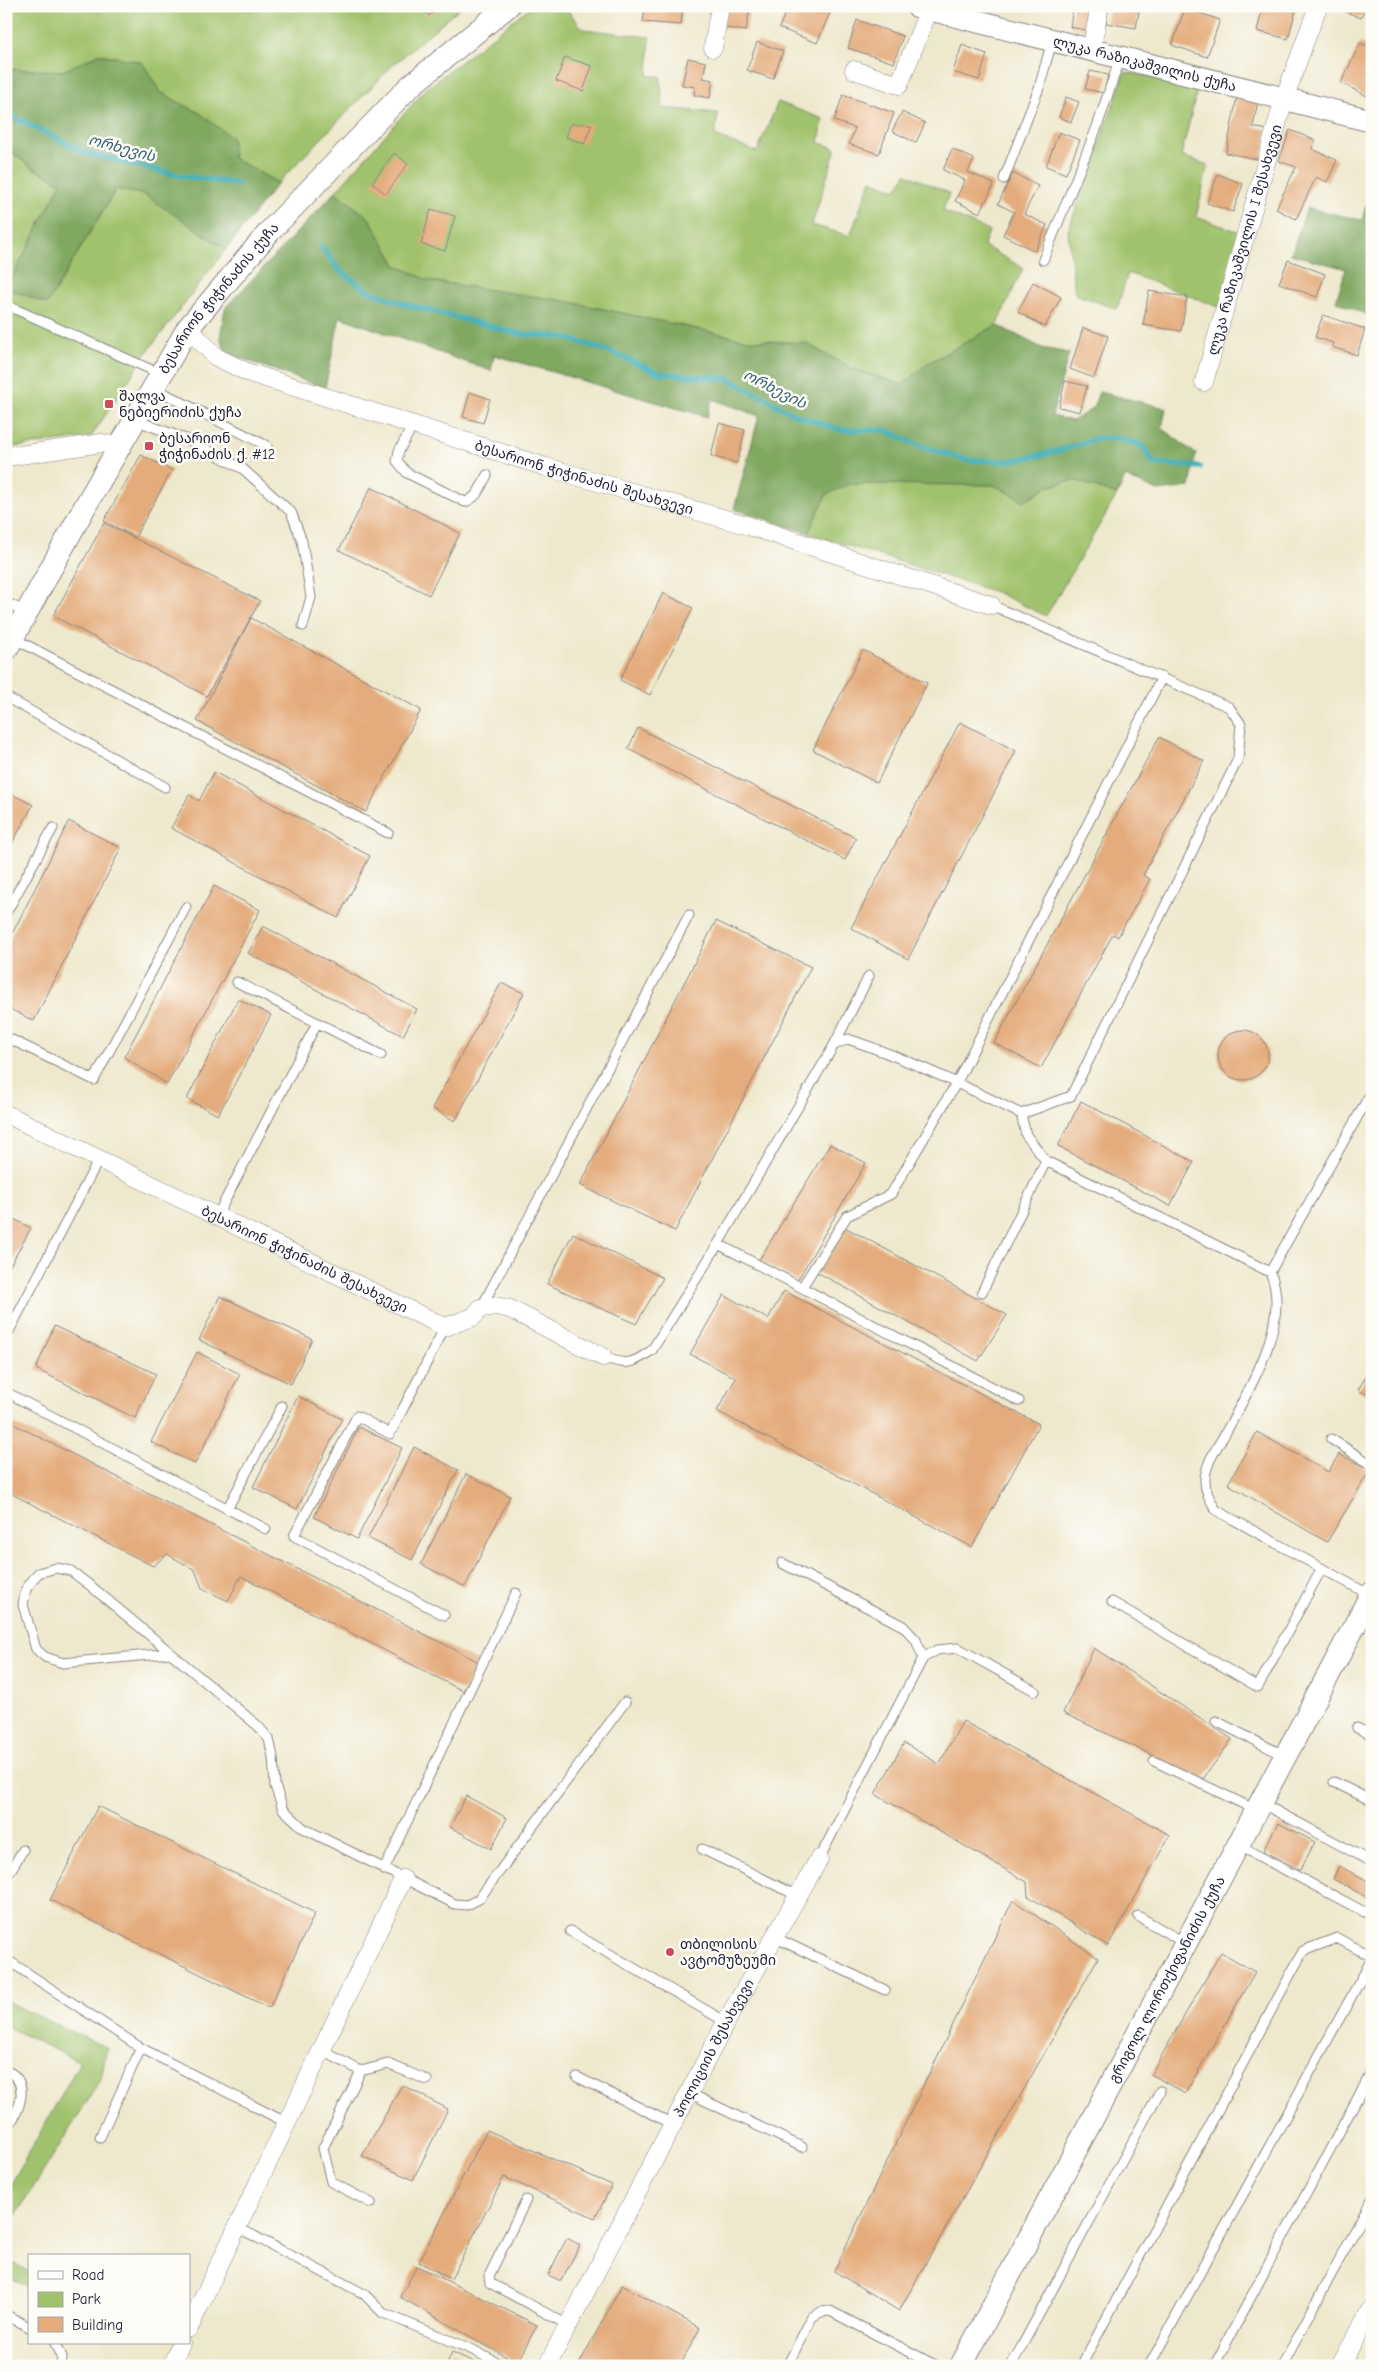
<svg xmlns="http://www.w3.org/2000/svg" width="1378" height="2372" viewBox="0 0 1378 2372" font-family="'Comic Neue','Noto Sans Georgian',sans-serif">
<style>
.green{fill:#a0c26c;stroke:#617254}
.forest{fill:#80a860;stroke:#51654e}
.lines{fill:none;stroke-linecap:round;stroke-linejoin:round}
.stream{stroke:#3cadb5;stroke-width:5.5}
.building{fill:#e4ac7c}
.service-casing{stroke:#888584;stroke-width:11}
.minor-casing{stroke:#888584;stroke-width:19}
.tertiary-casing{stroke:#888584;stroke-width:24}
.service{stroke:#fff;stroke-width:9}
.minor{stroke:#fff;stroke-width:18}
.tertiary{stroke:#fff;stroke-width:22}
.poi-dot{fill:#d1495b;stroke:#fdfcf7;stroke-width:2}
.labels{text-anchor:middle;stroke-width:5;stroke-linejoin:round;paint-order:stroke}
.street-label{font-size:14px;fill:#22223b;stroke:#fdfcf7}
.poi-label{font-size:14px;fill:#22223b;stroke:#fdfcf7;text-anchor:start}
.water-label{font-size:15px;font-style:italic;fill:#2e6172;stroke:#fdfcf7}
</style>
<rect width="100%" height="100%" fill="#fdfcf7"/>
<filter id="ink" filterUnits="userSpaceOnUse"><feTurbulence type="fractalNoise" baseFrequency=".02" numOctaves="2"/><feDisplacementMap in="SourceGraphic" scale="10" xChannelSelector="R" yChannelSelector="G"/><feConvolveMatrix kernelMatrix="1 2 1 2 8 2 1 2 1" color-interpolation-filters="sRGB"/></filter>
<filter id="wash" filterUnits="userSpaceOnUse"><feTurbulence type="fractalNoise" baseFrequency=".0096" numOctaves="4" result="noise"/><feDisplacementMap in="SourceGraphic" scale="20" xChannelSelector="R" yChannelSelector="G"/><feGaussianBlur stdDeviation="1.12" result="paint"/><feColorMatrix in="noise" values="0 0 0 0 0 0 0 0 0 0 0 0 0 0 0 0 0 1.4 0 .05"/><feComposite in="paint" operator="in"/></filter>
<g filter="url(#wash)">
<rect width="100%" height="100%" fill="#eee8cc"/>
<!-- green -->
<path class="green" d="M6,6H462L392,66L278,183L233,158L201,114L160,92L142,62L99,54L63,71L6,69Z
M531,6H564L583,29L650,37L648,76H660L663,108L718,113L715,136L757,152L778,102L823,119L819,143L836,148L812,225L850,236L871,180L896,190L906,174L949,193L943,211L989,231L984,246L1023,268L997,325L927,364L903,385L851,368L805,343L749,340L565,301L430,281L396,265L369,218L335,192L425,90Z
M1125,72L1198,87L1181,156L1208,165L1196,217L1243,233L1222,308L1128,273L1117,309L1075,294L1068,231Z
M6,148L31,167L61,183L7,288L47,304L116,189L145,195L226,249L148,351L91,437L6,448Z
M1074,479L1117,495L1046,616L996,592L808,533L827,493L851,484L994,485L1024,501L1047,487Z
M6,2001L107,2048L101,2079L6,2231V2193L80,2062L6,2026Z
M6,2260L29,2271V2288L6,2275Z"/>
<!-- forest -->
<path class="forest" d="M99,54L142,62L160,92L201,114L232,138L233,158L278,183L226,249L145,195L116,189L47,304L7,288L61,183L31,167L6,148V69L63,71Z
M1372,184V317L1336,301L1346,269L1291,254L1307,208L1362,220Z
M335,192L369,218L396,265L430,281L565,301L749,340L805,343L851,368L903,385L927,364L997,325L1042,348L1069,353L1052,416L1073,421L1093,408L1099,392L1166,408L1162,428L1196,454L1190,487L1158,491L1125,477L1117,495L1074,480L1047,487L1024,501L994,485L851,484L827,494L808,533L734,509L759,416L712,399L707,417L494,355L491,371L340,317L325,388L226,353L220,337L225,308Z"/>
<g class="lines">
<!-- stream -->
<path class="stream" d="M6,113L86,153L177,175L238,184
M321,246L339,270L367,290L405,304L520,334L564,337L608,351L659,373L728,379L796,415L841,430H885L923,447L968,460L1007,461L1036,456L1065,449L1097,438L1120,439L1142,445L1153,463L1200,467"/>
</g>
<g id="blocks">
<!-- building -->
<path class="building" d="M420,6H440L429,16Z
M645,6H683L681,25L643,22Z
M722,6H750L746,31L719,27Z
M788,6L832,8L817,43L779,28Z
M1073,6H1096L1092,31L1070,27Z
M1109,6H1140L1136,28L1106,23Z
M1263,6H1297L1288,39L1257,31Z
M1332,6H1366L1361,18Z
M1185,8L1220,20L1207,57L1172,45Z
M857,20L903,36L894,63L848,48Z
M757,42L783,51L773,79L747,70Z
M1360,43L1372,48V87L1367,96L1341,83Z
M962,45L987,54L979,80L953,72Z
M565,57L592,66L583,91L556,81Z
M688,58L706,62L703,78L713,80L710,98L694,95L695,87L682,85Z
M1090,71L1108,75L1104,93L1085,89Z
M843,95L894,113L879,154L849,144L855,128L834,121Z
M1066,97L1079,102L1071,122L1059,117Z
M1237,97L1258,101L1253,127L1268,130L1262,160L1226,153Z
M902,112L925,123L916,143L892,131Z
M571,124H592L584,144L566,137Z
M1290,130L1315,140L1312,149L1337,160L1327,182L1316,177L1296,219L1276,209L1296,167L1279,161Z
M1059,132L1080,140L1066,174L1046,166Z
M952,149L974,159L968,172L994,184L980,213L955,201L965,180L943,170Z
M394,153L408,164L386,194L372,183Z
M1013,173L1038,186L1024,214L1047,225L1035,251L1003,235L1014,212L998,204Z
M1218,174L1243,184L1233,212L1207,203Z
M431,209L455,216L445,251L421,244Z
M1288,260L1325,274L1317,297L1279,283Z
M1033,282L1061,297L1045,327L1018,312Z
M1149,291L1187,297L1181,331L1143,325Z
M1323,315L1365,329L1357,355L1332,347L1333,343L1315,337Z
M1083,328L1108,336L1094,378L1070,369Z
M1065,381L1087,386L1080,412L1059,407Z
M470,392L490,399L483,423L463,417Z
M719,423L745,430L737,463L711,456Z
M141,455L172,470L135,537L104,521Z
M371,487L460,533L429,595L339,550Z
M104,523L260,601L207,696L53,616Z
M663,593L693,608L650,695L620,680Z
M251,618L421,710L366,812L197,721Z
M863,650L927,683L877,783L813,750Z
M960,722L1016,751L908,959L851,928Z
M638,728L856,838L845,860L628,749Z
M1159,737L1204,761L1143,875L1150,879L1118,937L1113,934L1041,1068L994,1043Z
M214,772L370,856L338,918L171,828L189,795L199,801Z
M6,791L33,805L6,854Z
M69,821L121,848L34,1021L6,1007V946Z
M214,886L260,910L167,1084L124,1057Z
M716,921L811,967L675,1231L580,1185Z
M263,926L417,1009L403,1036L248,953Z
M501,983L524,993L455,1121L432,1108Z
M238,999L271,1015L218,1115L187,1099Z
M1218 1055a25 25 0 1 1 50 0a25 25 0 1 1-50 0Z
M1081,1101L1194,1162L1170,1206L1058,1146Z
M830,1144L866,1163L797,1281L759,1260Z
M6,1215L31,1228L6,1273Z
M841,1225L1007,1315L978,1361L815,1271Z
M573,1233L663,1278L636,1324L547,1284Z
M784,1291L1039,1424L972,1547L717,1411L736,1378L690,1354L724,1295L768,1319Z
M220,1296L312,1339L291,1384L199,1340Z
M54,1326L156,1374L135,1418L36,1369Z
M197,1352L240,1374L195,1464L151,1442Z
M1372,1365V1397L1358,1390Z
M298,1396L342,1419L297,1509L253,1487Z
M6,1420L479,1662L463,1691L241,1576L228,1601L202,1588L195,1570L167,1554L153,1566L6,1491Z
M359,1427L402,1448L357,1539L314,1517Z
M1257,1432L1328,1472L1339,1454L1370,1470L1327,1542L1228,1484Z
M414,1447L458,1470L412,1560L368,1538Z
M466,1474L510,1496L465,1587L421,1564Z
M1094,1648L1232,1739L1203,1779L1063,1713Z
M963,1721L1170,1835L1108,1946L1028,1896L1027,1882L875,1794L904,1743L939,1764Z
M466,1796L507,1818L491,1849L450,1827Z
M98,1806L315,1913L269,2008L50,1900Z
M1278,1823L1315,1842L1300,1870L1263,1851Z
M1339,1866L1372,1883V1900L1333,1879Z
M1013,1900L1098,1958L899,2311L834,2271Z
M1221,1952L1255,1972L1185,2094L1151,2074Z
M402,2085L448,2109L413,2180L362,2156Z
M487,2130L612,2185L595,2218L504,2177L451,2279L419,2262Z
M567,2238L580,2245L561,2281L548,2275Z
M417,2266L537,2325L517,2363L400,2297Z
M622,2285L700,2328L680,2366H578Z
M452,2352L483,2366H446Z"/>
</g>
</g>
<g filter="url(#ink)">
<use href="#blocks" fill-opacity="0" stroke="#888584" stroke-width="1"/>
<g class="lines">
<!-- service casing -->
<g class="service-casing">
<path id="service" d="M1004,179L1039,88L1052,41
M1043,260L1097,127L1120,58
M6,305L161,374
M154,388L267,446
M135,420L191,441L243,469L291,512L302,541L311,597L303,626
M413,425L399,451L397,461L407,473L465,502C478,498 481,486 487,475
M6,602L27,613
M13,638L388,833
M6,697L165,787
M6,913L53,828
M237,982L381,1055
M6,1037L94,1080L186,907
M834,1045L869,976
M1021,1114L1026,1135L1046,1161L1270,1272L1372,1091
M217,1216L317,1023
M718,1244L1019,1401
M1270,1272C1292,1321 1249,1390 1226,1432C1217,1448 1205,1463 1205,1481C1205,1492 1211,1501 1216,1510L1370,1595
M802,1287L847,1216L891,1194L957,1082L1162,677
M982,1292L1046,1161
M482,1306L689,915
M6,1337L99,1159
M603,1357C626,1366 633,1364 652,1350L718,1244L834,1045L848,1039C908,1059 965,1086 1021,1114L1071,1096L1238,759L1241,724L1229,707L991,605
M6,1392L266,1529
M1331,1439L1372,1465
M227,1509L282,1406
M782,1563L903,1626L916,1640L923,1658
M1112,1602L1258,1687L1322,1568
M444,1615L294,1536L357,1416L390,1434L445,1327
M171,1653L63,1663L45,1657L36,1649L23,1605L26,1589L38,1573L56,1568L71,1571L92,1587L258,1726L269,1739L273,1757L275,1786L283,1809L303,1828L455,1904L467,1905L479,1899L625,1702
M1216,1721L1285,1756
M1357,1728L1372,1735
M1154,1761L1256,1810
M1334,1782L1372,1801
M1261,1803L1372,1862
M1238,1845L1372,1916
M702,1849L798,1896
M819,1859L923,1658L937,1650L958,1648L1035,1691
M384,1870L516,1593
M6,1878L23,1850
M1138,1916L1185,1943
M570,1931L726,2022
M774,1937L885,1990
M6,1959L141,2048L287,2123
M321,2050L361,2071L388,2064L427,2080
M6,2070C33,2083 18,2113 6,2131
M361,2071L323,2148L331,2182L371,2203
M577,2077L673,2124
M689,2093L802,2147
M100,2137L141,2048
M526,2200L489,2276L490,2283L568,2325
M237,2227L364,2294L383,2313L471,2349L503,2366
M6,2315L29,2327
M56,2343L62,2357L61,2366
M787,2366L812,2317L821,2312L830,2311L937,2366
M1011,2366L1160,2091
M1081,2366L1303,1951L1337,1938L1372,1957
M1149,2366L1372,1959
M1214,2366L1372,2071
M1282,2366L1372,2199"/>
</g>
<!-- minor casing -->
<g class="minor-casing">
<g id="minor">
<path d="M713,48L720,6"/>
<path d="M1091,50L1100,6"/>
<path d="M854,70L899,85L929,9"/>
<path id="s1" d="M188,328L216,357L247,372L546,467L749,526L991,605"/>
<path id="s2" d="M1204,382L1284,99L1318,6"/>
<path d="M6,457L102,443L119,447"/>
<path id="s3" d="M6,1114L445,1327L473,1317L481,1308L496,1306L510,1309L603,1357"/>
<path d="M189,2328L403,1879"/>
<path d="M171,2366L181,2343"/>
<path id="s4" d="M547,2366L726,2022L819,1859"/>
<path d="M1340,2366L1372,2307"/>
</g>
</g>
<!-- tertiary casing -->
<g class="tertiary-casing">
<g id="tertiary">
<path id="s5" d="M917,6L1372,121"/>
<path id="s6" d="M6,650L87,503L188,328L270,231L409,87L508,6"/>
<path id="s7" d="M961,2366L1372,1593"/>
</g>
</g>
<!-- service -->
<use href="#service" class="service"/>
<!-- minor -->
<use href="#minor" class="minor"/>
<!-- tertiary -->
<use href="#tertiary" class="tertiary"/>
</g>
</g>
<!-- markers -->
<g class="poi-dot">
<rect x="104" y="399" width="10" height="10" rx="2.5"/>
<rect x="144" y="441" width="10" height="10" rx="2.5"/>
<circle cx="670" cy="1952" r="5"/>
</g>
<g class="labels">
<!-- street labels -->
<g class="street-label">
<text dy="5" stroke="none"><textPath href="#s5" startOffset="235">ლუკა რაზიკაშვილის ქუჩა</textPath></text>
<text dy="5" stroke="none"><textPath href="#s2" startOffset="148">ლუკა რაზიკაშვილის I შესახვევი</textPath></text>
<text dy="5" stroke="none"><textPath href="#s6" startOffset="412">ბესარიონ ჭიჭინაძის ქუჩა</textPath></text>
<text dy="5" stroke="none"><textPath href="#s1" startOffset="428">ბესარიონ ჭიჭინაძის შესახვევი</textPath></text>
<text dy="5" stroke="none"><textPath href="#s3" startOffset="332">ბესარიონ ჭიჭინაძის შესახვევი</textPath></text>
<text dy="5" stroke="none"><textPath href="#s7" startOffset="438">გრიგოლ ლორთქიფანიძის ქუჩა</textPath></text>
<text dy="5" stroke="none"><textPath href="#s4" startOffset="359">პოლიციის შესახვევი</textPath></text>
</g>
<!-- poi labels -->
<g class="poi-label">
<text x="119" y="401">შალვა<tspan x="119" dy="16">ნებიერიძის ქუჩა</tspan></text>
<text x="159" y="443">ბესარიონ<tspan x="159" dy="16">ჭიჭინაძის ქ. #12</tspan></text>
<text x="680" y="1949">თბილისის<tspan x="680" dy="16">ავტომუზეუმი</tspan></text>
</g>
<!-- water labels -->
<g class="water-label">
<text transform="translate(122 148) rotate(15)" y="5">ორხევის</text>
<text transform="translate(775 389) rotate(27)" y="5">ორხევის</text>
</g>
</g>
<!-- margin -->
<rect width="1378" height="2372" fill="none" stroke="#fdfcf7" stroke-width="25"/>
<!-- legend -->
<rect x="28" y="2254" width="162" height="90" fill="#fdfcf7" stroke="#a5a5ac"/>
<rect x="38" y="2271" width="25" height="8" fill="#ffffff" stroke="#a5a5ac"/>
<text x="72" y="2280" font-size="15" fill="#22223b">Road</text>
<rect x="38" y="2292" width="25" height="15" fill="#a0c26c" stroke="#a5a5ac"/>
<text x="72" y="2304" font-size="15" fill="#22223b">Park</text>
<rect x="38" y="2317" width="25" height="15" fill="#e4ac7c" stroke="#a5a5ac"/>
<text x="72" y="2330" font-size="15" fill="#22223b">Building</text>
</svg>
